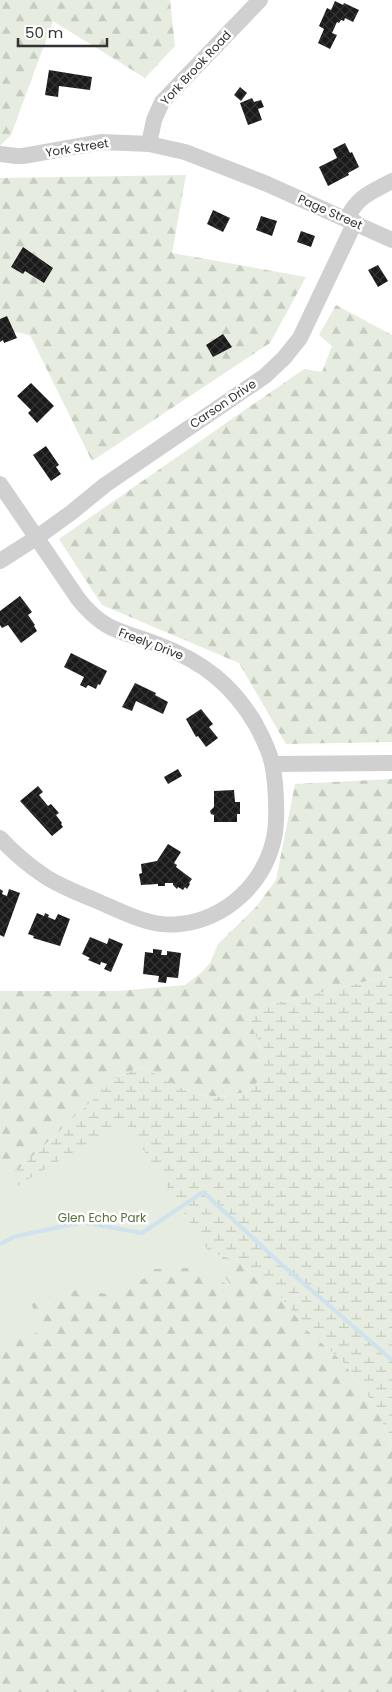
<svg xmlns="http://www.w3.org/2000/svg" width="392" height="1692" viewBox="0 0 392 1692" font-family="Poppins,sans-serif">
<style>
.forest{fill:url(#forest-firs)}
.wetland{fill:url(#wetland-marsh)}
.green{fill:#e6ecdf}
.lines{fill:none;stroke-linecap:round;stroke-linejoin:round}
.stream{stroke:#cfe2ee;stroke-width:4}
.building{fill:url(#building-cross-hatch)}
.minor{stroke:#d0d0d0;stroke-width:16}
.labels{text-anchor:middle;stroke-width:5;stroke-linejoin:round;paint-order:stroke}
.street-label{font-size:12px;fill:#333;stroke:#fff}
.park-label{font-size:12px;fill:#56703f;stroke:#fff}
</style>
<defs>
<pattern id="forest-firs" width="22" height="20" patternUnits="userSpaceOnUse" patternTransform="scale(1.25)"><rect width="22" height="20" fill="#e6ecdf"/><path d="M5 1l3.5 6h-7zM16 11l3.5 6h-7z" fill="#c6cbc0"/></pattern>
<pattern id="wetland-marsh" width="20" height="14" patternUnits="userSpaceOnUse" patternTransform="scale(1.25)"><rect width="20" height="14" fill="#e6ecdf"/><path d="M1 5h8M5 5V1M11 12h8M15 12V8" fill="none" stroke="#c6cbc0"/></pattern>
<pattern id="building-cross-hatch" width="8" height="8" patternUnits="userSpaceOnUse" patternTransform="scale(1.25)"><rect width="8" height="8" fill="#1a1a1a"/><path d="M0 0l8 8M0 8l8-8" fill="none" stroke="#333"/></pattern>
</defs>
<rect width="100%" height="100%" fill="#fff"/>
<!-- forest -->
<path class="forest" d="M0,0H170L175,46L145,78L53,21L11,135L0,146Z
M186,175L172,253L306,277L270,343L92,461L30,335L0,329V178Z
M336,305L392,335V742L286,744L239,663L102,605L59,539L304,369L322,372L332,346L319,335Z
M392,779V975L264,1006L251,1023L263,1054V1078L246,1092L223,1097L201,1095L182,1088L144,1068L135,1069L116,1078L19,1169L9,1172L0,1171V991H119L185,985L202,972L210,963L218,944L256,907L276,880L295,784Z
M200,1250L236,1260L280,1296L307,1330L343,1362L377,1408L392,1447V1692H0V1305Z"/>
<!-- wetland -->
<path class="wetland" d="M392,975V1447L377,1408L343,1362L307,1330L280,1296L236,1260L200,1250L57,1269L0,1171L9,1172L19,1169L116,1078L135,1069L144,1068L182,1088L201,1095L223,1097L246,1092L263,1078V1054L251,1023L255,1012L264,1006Z"/>
<!-- green -->
<path class="green" d="M125,1121L231,1286L190,1268L154,1269L146,1278L105,1294L82,1289L42,1298L32,1304L39,1332L0,1347V1161L17,1186Z"/>
<g class="lines">
<!-- stream -->
<path class="stream" d="M0,1244L14,1237L82,1222L142,1233L203,1192L280,1263L392,1360"/>
</g>
<!-- building -->
<path class="building" d="M335,1L343,5L344,3L359,10L353,22L345,18L344,21L341,20L339,23L337,22L332,33L337,35L330,49L318,43L324,29L319,26L327,8L331,10Z
M49,70L92,77L90,90L59,86L58,97L45,95Z
M240,87L247,93L241,101L234,95Z
M252,98L254,102L261,100L264,107L258,109L262,120L248,125L240,103Z
M345,143L350,153L352,152L359,167L348,173L349,175L328,186L319,167L337,158L333,149Z
M213,210L230,218L223,232L207,224Z
M261,216L277,221L272,236L256,230Z
M301,231L315,236L311,247L297,242Z
M23,247L53,268L44,283L25,271L23,274L11,267Z
M378,265L388,281L378,287L368,270Z
M7,316L17,338L4,343L3,340L0,342V319Z
M223,334L232,347L213,357L206,345Z
M31,383L54,406L37,423L28,413L31,410L17,396Z
M46,446L59,465L56,467L61,474L51,481L33,455Z
M20,596L32,612L28,615L35,625L34,626L37,631L21,643L8,625L2,628L0,625V611Z
M71,653L107,671L100,685L98,684L96,689L88,685L86,688L80,685L84,677L64,667Z
M135,683L156,693L155,695L168,702L163,714L136,701L132,711L122,707Z
M201,709L213,724L209,727L218,738L206,747L198,736L196,737L186,719Z
M178,769L182,776L168,784L164,777Z
M38,786L43,792L39,795L48,806L51,804L59,813L56,815L62,823L61,824L63,827L52,836L20,801Z
M234,790L235,802H240V814H237V822H214V815L211,814L210,811L214,807V791Z
M168,844L181,852L174,863L177,865L176,867L192,879L189,883L190,884L187,889L185,887L183,890L178,887L177,889L173,885V883H165V886H158V884L141,885L139,874L142,873L141,864L157,861Z
M0,889L3,891L2,894L7,896L9,889L20,893L4,937L0,935Z
M37,913L44,916L45,913L49,915L48,917L55,920L58,914L70,919L60,946L33,938L34,936L28,934Z
M90,937L107,944L109,938L123,944L111,972L104,969L107,964L101,962L100,965L88,960L90,958L82,954Z
M153,949L162,950L161,955H167V951L181,953L178,978L167,977L166,983L158,982L159,976L143,974L145,952L153,953Z"/>
<g class="lines">
<!-- minor -->
<path class="minor" d="M149,144L154,120L162,102L260,0
M0,154L16,156H23L102,142L149,144L185,152L267,184L392,240
M347,219C357,196 372,192 392,181
M0,484L79,600C107,634 122,630 159,645C202,661 233,685 256,725C262,736 269,750 272,763C276,782 278,820 274,838C264,884 226,919 180,924C151,928 123,912 97,901C80,894 62,887 46,877C29,866 14,853 0,838
M0,561L36,538L72,512L105,485L265,376L284,358L300,338L355,222
M272,764L392,763"/>
</g>
<g class="labels">
<!-- street labels -->
<g class="street-label">
<text transform="translate(196 68) rotate(-47)" y="4">York Brook Road</text>
<text transform="translate(77 148) rotate(-9)" y="4">York Street</text>
<text transform="translate(330 212) rotate(24)" y="4">Page Street</text>
<text transform="translate(223 404) rotate(-34)" y="4">Carson Drive</text>
<text transform="translate(151 644) rotate(21)" y="4">Freely Drive</text>
</g>
<!-- park labels -->
<g class="park-label">
<text x="102" y="1222">Glen Echo Park</text>
</g>
</g>
<!-- scale -->
<path d="M18 38v8h89v-8" fill="none" stroke="#333333" stroke-width="2.5"/>
<text x="25" y="38" font-size="15" fill="#333333" stroke="#ffffff" stroke-width="4" paint-order="stroke">50 m</text>
</svg>
